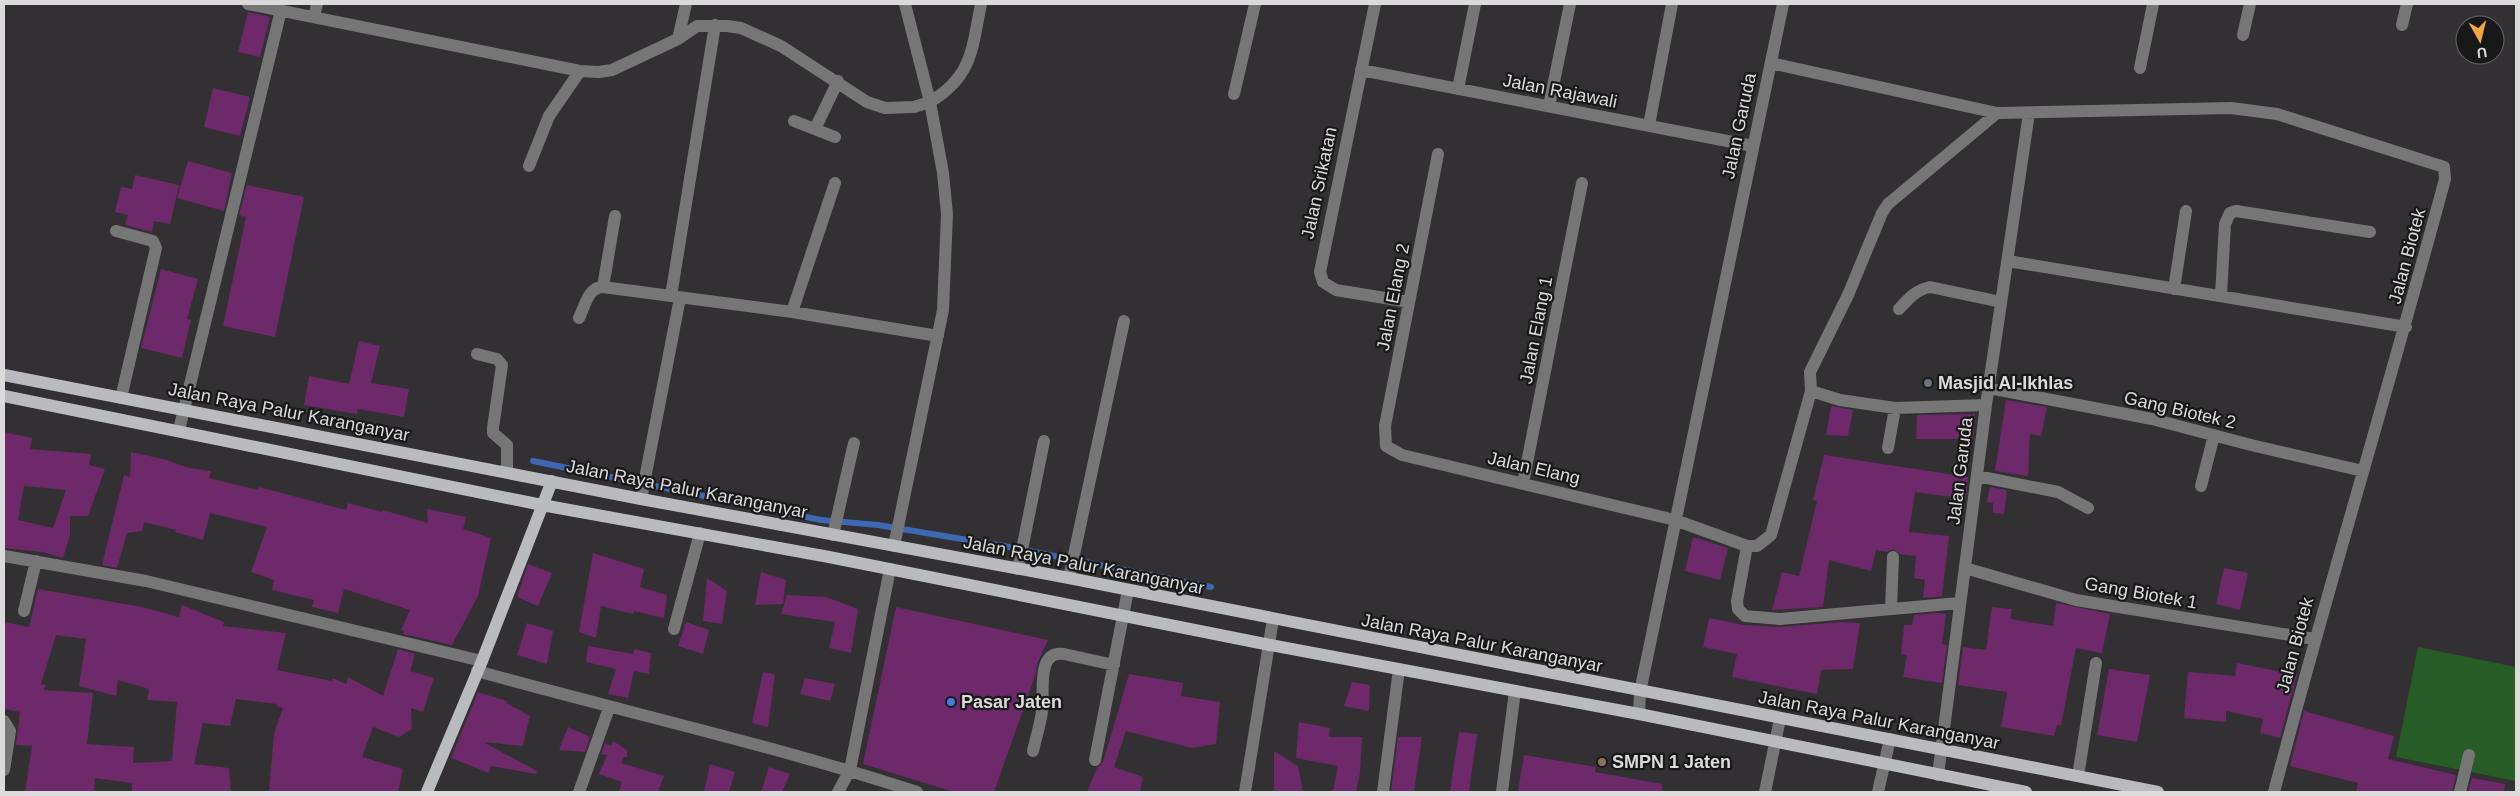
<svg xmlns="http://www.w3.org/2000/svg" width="2520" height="796" viewBox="0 0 2520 796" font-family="Helvetica,sans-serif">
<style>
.green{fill:#275c26}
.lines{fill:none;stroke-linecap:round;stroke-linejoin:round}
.stream{stroke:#3f68b4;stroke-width:6}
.building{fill:#6d2969;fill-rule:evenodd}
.minor{stroke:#767677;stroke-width:12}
.major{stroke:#babbbe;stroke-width:12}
.worship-dot{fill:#6b7280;stroke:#191819;stroke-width:2}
.shop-dot{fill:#3f7fe0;stroke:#191819;stroke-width:2}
.education-dot{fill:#8d6e63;stroke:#191819;stroke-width:2}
.labels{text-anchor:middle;stroke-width:4.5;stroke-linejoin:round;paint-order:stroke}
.street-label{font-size:18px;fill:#dcdbdc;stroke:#191819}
.poi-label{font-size:18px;font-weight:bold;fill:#dcdbdc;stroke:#191819;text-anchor:start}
</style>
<rect width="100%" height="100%" fill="#323032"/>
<!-- green -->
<path class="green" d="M2418,647L2516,667V781L2396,757Z"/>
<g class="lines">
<!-- stream -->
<path class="stream" d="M533,461L821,520L878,525L1004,546L1211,587"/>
</g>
<!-- building -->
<path class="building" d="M248,12L270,17L260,57L238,52Z
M213,88L250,97L240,136L204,127Z
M188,161L232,173L224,211L177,198Z
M135,175L179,185L170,224L154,221L152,232L125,225L128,215L115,212L121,187L132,189Z
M247,185L304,197L275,337L223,326L246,217L239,215Z
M161,269L198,279L187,319L191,320L182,358L141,348Z
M359,341L380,346L371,383L409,389L404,417L358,409L357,414L304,405L309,376L349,384Z
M2006,400L2047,407L2041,436L2030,434L2028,476L1995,471Z
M1831,406L1853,410L1848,436L1826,435Z
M1975,414L1973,439H1916L1917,415Z
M4,432L32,438L30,449L91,454L89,465L105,469L88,516H70V535L63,558L42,552L4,548ZM24,486L66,490L53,528L18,520Z
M131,452L163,459L189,468L211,471L209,478L258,490L259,487L346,510L348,503L382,512L383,510L428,523L427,509L466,517L463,529L491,538L478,596L452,645L403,634L404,631L401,630L410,610L344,589L338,613L312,607L314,600L272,590L274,580L251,572L267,527L210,513L203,540L175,532L176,530L144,522L142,531L127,533L117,568L102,565L124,475L130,477Z
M1824,455L1968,477L1966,499L1915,492L1909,532L1949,536L1942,596L1923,598L1925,580L1914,578L1916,556L1900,554L1893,549L1887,552L1876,550L1871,571L1829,560L1823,607L1772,610L1782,572L1799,576L1817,501L1813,500Z
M1990,487L2007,490L2004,514L1993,513V503L1987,502Z
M1693,537L1728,548L1720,580L1685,571Z
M593,553L644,569L640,587L667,595L664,618L634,611L633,614L601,606L596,638L579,632Z
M528,564L552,573L538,606L517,597Z
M2224,568L2248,573L2240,610L2216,604Z
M761,572L786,580L783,604L755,605Z
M707,578L727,591L722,624L703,621Z
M38,589L142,607L179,617L182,605L224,622L223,626L286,633L277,670L332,681L333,678L346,684L348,677L383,696L398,649L415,654L410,671L434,678L423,712L411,708L412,729L399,737L373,727L362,757L403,769L398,792H269L274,733L283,708L277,706V704L236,699L230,726L203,723L194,764L229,768L231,792H132V783L95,778L94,792H25L32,746L16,745L20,712L4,709V622L29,627ZM56,635L86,639L79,686L116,696L118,680L149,689L147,700L177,702L172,761L133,763L134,747L87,744L93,693L44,690L46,685L41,684Z
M787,595L826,597L858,609L851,653L829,648L835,622L781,614Z
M2056,603L2110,614L2102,653L2076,648L2061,725H2057L2054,736L2001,727L2007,692L1958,685L1963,647L1986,650L1992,607L2012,609L2010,619L2053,626Z
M896,607L1048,640L1037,664L1035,676L994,792H954L863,764Z
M1940,613L1946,614L1942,644L1947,645L1942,683L1903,677L1907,655L1901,654L1904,625H1912L1914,615Z
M1709,618L1744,625L1779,627L1841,622L1860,623L1853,669L1821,670L1817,694L1732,677L1737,654L1703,647Z
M686,622L709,630L703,654L678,646Z
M527,623L553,631L547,664L517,655Z
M588,646L633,654L634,649L651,653L649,674L634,671L628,698L608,694L616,669L586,662Z
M2237,663L2297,675L2280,738L2260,733L2263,719L2226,711V722L2184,718L2188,672L2235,676Z
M2109,669L2150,675L2137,742L2097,735Z
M763,672L775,674L768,727L752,723Z
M1129,674L1183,683L1181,696L1220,702L1216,744L1192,748L1126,731L1114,767L1143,777L1140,792H1087L1097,768L1103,762Z
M805,678L835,684L830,701L800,694Z
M1352,682L1370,685L1369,711L1344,706Z
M478,692L507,701L506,703L530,716L523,746L483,742L537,771L536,774L491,766L489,773L451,758Z
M2304,711L2394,736L2388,759L2456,775L2452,792H2356L2358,783L2290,766Z
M1299,722L1330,728L1329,737H1362L1360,773L1356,792H1333L1338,766L1296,758Z
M568,727L590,737L585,752L559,750Z
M1459,732L1477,734L1469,792H1450Z
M1398,737H1422L1414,792H1391Z
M613,741L627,750V757H624L621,763L664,776L658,792H619L622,782L599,774L607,755L601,754L605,743L611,746Z
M1274,751L1298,766L1303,792H1274Z
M1524,755L1596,767L1595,772L1662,784V792L1518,791Z
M710,764L735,772L729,792H704Z
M769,767L790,774L782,792H761Z
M2472,778L2505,784L2504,792H2468Z"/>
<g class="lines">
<!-- minor -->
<path class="minor" d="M248,4L580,71L599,72L612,70L678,39L697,26H727L741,28L781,46L867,102L885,108L914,107L930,102L905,4
M1375,4L1320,272L1323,282L1336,290L1409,302
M314,17L317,4
M2402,25L2407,4
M2243,35L2250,4
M678,39L686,4
M1771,63L1997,113L2231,108L2277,114L2444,167L2445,179C2390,384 2328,587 2274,792
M2140,68L2153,4
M1361,70L1753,146
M1458,89L1475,4
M1234,94L1255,4
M1549,106L1570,4
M794,121L835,137
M1649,125L1672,4
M815,129L838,81
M1438,154L1385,426L1386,446L1402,455L1675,520L1747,546H1757L1771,535L1811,391L1810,372L1848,295L1882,213L1888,204L1997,113
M529,166L549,116L580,71
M116,231L153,241L156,248L121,398
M2008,261L2406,327
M603,287L615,216
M2174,289L2186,211
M2221,295L2225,224L2230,213L2236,211L2370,232
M671,296L715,25
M1899,309C1909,298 1916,290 1930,287L2001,302
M792,312L835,183
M579,318C585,306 588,287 603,287L792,312L938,336
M477,354L497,359L502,365L493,428V433L507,445V472
M1989,388L2152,419L2251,445L2363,471
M1811,391L1840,400L1895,408L1986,405
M179,430L281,10
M1888,448L1895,408
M1977,476L2058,492L2088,508
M1523,483L1582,183
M2201,486L2214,435
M641,499L680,298
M833,535L854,443
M894,546L943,310L947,214L943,173L930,102C973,76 972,48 981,4
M1747,546L1737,601L1738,609L1745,616L1780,619L1959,603
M4,556L146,581L482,661
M1965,568L2076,600L2314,639
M1018,569L1044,441
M1069,578L1124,321
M1891,609L1893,557
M24,611L36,561
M674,629L700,533
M477,671C624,712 773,745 917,792
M1639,714L1640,692L1783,4
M4,721L10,731L4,770
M1033,751C1036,738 1040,725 1042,712C1045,694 1035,650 1064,654L1114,665
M1095,760L1128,590
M1938,775L1986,405L2029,113
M2078,776L2096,663
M579,792L609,708
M838,792L850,770L890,569
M1245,792L1273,619
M1383,792L1399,669
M1502,792L1515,691
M1765,792L1780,719
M1878,792L1890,739
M2460,792L2469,755"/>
<!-- major -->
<path class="major" d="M4,375L641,499L1069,578L2158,792
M4,396L542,505L829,557L1270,645L1639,714L2026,792
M427,792L482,661L552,481"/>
</g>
<!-- markers -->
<circle class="worship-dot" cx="1928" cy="383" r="5"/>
<circle class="shop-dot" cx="951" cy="702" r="5"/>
<circle class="education-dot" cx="1602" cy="762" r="5"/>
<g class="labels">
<!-- street labels -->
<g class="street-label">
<text transform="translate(1560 91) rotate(11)" y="6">Jalan Rajawali</text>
<text transform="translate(1739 126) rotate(-78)" y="6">Jalan Garuda</text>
<text transform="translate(1319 183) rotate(-78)" y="6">Jalan Srikatan</text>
<text transform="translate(2407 256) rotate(-75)" y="6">Jalan Biotek</text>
<text transform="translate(1393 297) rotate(-79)" y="6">Jalan Elang 2</text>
<text transform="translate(1536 330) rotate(-79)" y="6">Jalan Elang 1</text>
<text transform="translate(2180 410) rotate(13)" y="6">Gang Biotek 2</text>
<text transform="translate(289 412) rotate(11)" y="6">Jalan Raya Palur Karanganyar</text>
<text transform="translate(1534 468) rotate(13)" y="6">Jalan Elang</text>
<text transform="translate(1960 471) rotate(-83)" y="6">Jalan Garuda</text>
<text transform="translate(687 489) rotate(11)" y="6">Jalan Raya Palur Karanganyar</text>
<text transform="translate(1084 565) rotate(11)" y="6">Jalan Raya Palur Karanganyar</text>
<text transform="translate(2141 593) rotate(10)" y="6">Gang Biotek 1</text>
<text transform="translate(1482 643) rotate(11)" y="6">Jalan Raya Palur Karanganyar</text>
<text transform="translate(2295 645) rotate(-75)" y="6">Jalan Biotek</text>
<text transform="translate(1879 720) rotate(11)" y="6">Jalan Raya Palur Karanganyar</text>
</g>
<!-- poi labels -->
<g class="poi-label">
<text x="1938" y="389">Masjid Al-Ikhlas</text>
<text x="961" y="708">Pasar Jaten</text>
<text x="1612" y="768">SMPN 1 Jaten</text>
</g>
</g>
<!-- border -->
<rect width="2520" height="796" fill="none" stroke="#dcdbdc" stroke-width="10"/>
<!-- north arrow -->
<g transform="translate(2480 40) rotate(172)"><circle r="24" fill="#191819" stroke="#676667"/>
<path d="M0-4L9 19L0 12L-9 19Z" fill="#f2a541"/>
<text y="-8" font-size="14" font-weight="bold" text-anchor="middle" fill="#dcdbdc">U</text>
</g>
</svg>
